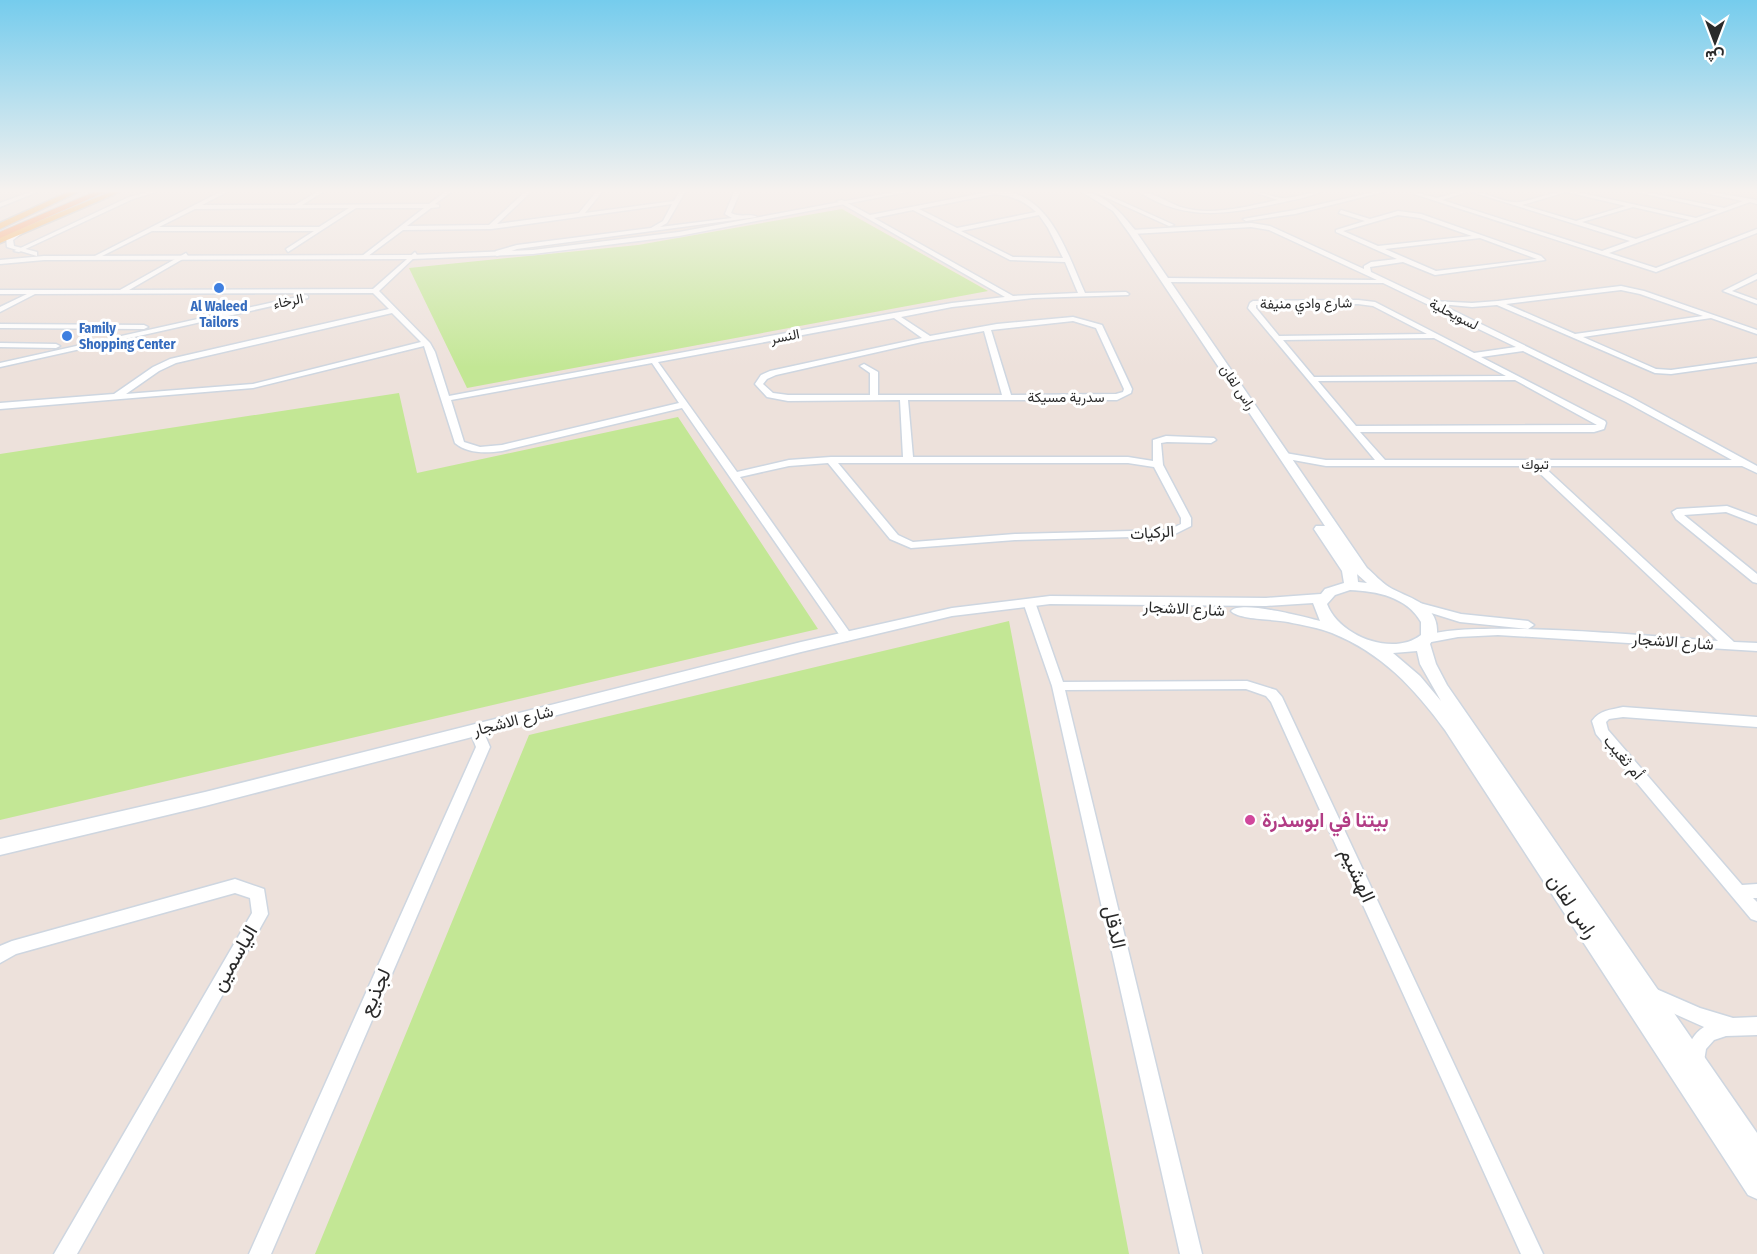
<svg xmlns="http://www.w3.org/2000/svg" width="1757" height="1254" viewBox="0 0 1757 1254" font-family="'Fira Sans Condensed',Vazirmatn,sans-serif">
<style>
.green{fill:#c3e795}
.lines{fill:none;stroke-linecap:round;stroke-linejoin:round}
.minor-casing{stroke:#ced6e0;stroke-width:3}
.tertiary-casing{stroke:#ced6e0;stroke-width:3}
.primary-casing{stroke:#c3c3c3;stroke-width:3}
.trunk-casing{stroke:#c3c3c3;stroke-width:2}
.minor{fill:#fff;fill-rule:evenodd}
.tertiary{fill:#fff;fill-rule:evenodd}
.primary{fill:#f8ad55;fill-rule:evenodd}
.trunk{fill:#fc9255;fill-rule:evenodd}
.shop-dot{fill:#3f7fe0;stroke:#fff;stroke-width:2}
.hotel-dot{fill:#d1479c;stroke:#fff;stroke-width:2}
.labels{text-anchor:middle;stroke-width:6;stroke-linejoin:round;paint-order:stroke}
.far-street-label{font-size:14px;fill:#2a2a2a;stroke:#fff}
.far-shop-label{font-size:14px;font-weight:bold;fill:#366cbe;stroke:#fff}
.street-label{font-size:16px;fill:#2a2a2a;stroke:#fff}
.near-hotel-label{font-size:20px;font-weight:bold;fill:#b23c85;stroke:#fff;text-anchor:start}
.near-street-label{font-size:20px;fill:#2a2a2a;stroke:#fff}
</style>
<rect width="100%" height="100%" fill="#ede1db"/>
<!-- green -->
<path class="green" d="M842,209L988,291L467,388L409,268L638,245Z
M399,393L417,473L678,417L818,629L0,820V454Z
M1009,621L1129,1254H315L529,735Z"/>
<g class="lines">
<!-- minor casing -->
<g class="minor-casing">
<path id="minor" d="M30,192H37L0,207V203Z
M148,192H156L133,199L19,252L14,251L129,197Z
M220,192H227L202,205H295L317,192H323L302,205L429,204L445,192H451L435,204L439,205V207L431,208L407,226L489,225L525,192H531L497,224L579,213L596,192H602L585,213L674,201L679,192H685L667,223L660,227L732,218L725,214L734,192H740L731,213C741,218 750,213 757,217L517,249L497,256L494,254L496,251L517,245L651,228L663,221L672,204L491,229L403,230L364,259L362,258V256L424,208H356L288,252L286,249L314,231H152L96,259L91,258ZM349,208L319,227H159L195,209Z
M988,192C997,192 1007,190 1015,193C1055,208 1069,258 1085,293L1126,292L1129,294L1128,295L1033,298L952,307L901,317L930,336L997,324L1073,317L1102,325L1132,389L1131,393L1117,400H908L913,457H1128L1153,461V440L1166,436L1214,438L1216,440L1211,443L1167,442L1161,443L1163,465L1191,518V526L1171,536L1015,540L911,548L890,539L828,463L789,466L740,477L853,637L847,641L843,640L682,408L502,451C486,453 468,454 455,443L424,346L253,388L0,409V403L114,394L153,367L170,359L389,309L373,293L35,294L0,312V307L27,294H0V290H120L186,253L188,256L129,290L373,289L415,252L417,255L379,291L430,343L435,352L449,396L894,313L952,303L1005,297L837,201L842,200L870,215ZM995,194C1012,196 1023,200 1036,212L957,228L919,209ZM913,210L1010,260L1065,262L1078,293L1013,296L874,218ZM1039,215L1048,228L1063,258L1013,257L961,231ZM392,313L421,342L253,384L126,394L159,371L176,363ZM894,318L922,338L770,371L761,375L755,384L767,397L788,401L900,400L903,457H831L789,460L737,472L658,362ZM1073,321L1096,328L1124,389L1123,392L1116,394L1011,395L991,330ZM984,331L1002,395H878V372L864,364L860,366L870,373V395H788L773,393L763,384L767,379L776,375L922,342ZM652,363L679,403L502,445L480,447L464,442L451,400ZM838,463H1128L1154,467L1181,518V524L1169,530L1015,534L913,542L898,535Z
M1094,192H1101L1174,225L1169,226Z
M1139,192C1155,192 1169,204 1184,208C1213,216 1249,206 1278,200L1253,192C1264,192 1276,199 1286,198C1298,197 1308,192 1320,192C1308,198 1292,200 1279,203C1228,214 1186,222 1139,192Z
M1374,192H1383L1295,214L1246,221L1243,219L1295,210Z
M1414,192L1437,198L1459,192H1467L1442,200L1602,251L1630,241L1472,192C1488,192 1504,204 1519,202C1535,200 1549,192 1566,192L1522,205L1576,221L1626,206L1567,192H1577L1696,218L1718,210L1636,192H1646L1724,208L1743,201L1700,192H1711L1757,200V204L1750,202L1609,253L1656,268L1757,229V233L1656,272L1414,194ZM1633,207L1690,220L1636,239L1582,222Z
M1341,210L1370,219L1398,211L1421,214L1541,256L1545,260L1435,275L1403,262L1370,267L1371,272L1432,301L1472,303L1498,301L1621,286L1644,291L1757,330V334L1711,318L1583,337L1656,369L1671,370L1757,358V362L1671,374L1655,373L1497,305L1472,307L1440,304L1632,398L1757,466V473L1742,466H1543L1734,642L1757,643V651L1498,635L1458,637L1426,643L1422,642L1420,639C1444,616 1673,638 1718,641L1532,466H1326L1282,458V454L1285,453L1326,460H1375L1248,308L1250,303L1253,301L1358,300L1375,302L1474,353L1516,347L1383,283L1165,282L1162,280L1165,278L1377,280L1269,230L1251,227L1132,234L1129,232L1132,230L1251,223L1270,226L1364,269V266L1371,262L1397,259L1336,232V230L1365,221L1339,213ZM1398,215L1420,218L1472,236L1378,246L1343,231ZM1480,238L1537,259L1436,271L1385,249ZM1621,290L1640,294L1703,316L1575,334L1506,304ZM1358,304L1373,306L1427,334L1279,336L1256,308V305ZM1434,338L1506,376L1314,377L1283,340ZM1523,351L1626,402L1732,460H1385L1360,432H1594L1604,429L1606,423L1605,421L1481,357ZM1515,380L1597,425L1356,426L1318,381Z
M1757,274V279L1732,291L1757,300V304L1723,291Z
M306,295L308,296V298L0,367V363Z
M0,324L144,325L148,327L144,329L0,328Z
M0,343L56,344L60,346L56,348L0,347Z
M1727,506L1757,517V524L1726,512L1684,515L1757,574V583L1753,582L1676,519L1672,512L1677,509Z
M1029,599L1035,602L1063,682L1247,681L1276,690L1282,697L1543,1254H1521L1271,702L1266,696L1246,689L1065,690L1202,1254H1180L1052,686L1023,602Z
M1416,602L1461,614L1528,621L1534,625L1528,629L1460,622L1412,607L1410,605L1412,603Z
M1623,707L1757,717V727L1623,717L1609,719L1606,722L1608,730L1742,885L1757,884V898H1753L1757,902V921L1751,919L1596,734L1592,721C1600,710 1610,710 1623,707Z
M476,724L481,726L490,747L271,1254H249L476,747L469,729L471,726Z
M235,879L264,889L268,914L77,1254H54L252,913L250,898L235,893L16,954L0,963V946L12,941Z
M1654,988L1700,1008L1733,1018L1757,1017V1035L1726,1036L1714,1040L1706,1049L1703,1067L1696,1070L1689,1067C1683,1053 1691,1035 1704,1027L1648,1002L1645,996L1648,990Z"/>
</g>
<!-- tertiary casing -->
<g class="tertiary-casing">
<path id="tertiary" d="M894,192H907L679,236L533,254L412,259L44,260L0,264V260L44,256L412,255L533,250L679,232Z
M1082,192C1104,192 1122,214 1135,230L1367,568C1374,574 1381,582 1389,587C1407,598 1439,603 1437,633L1430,644L1436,664L1447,685L1757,1133V1199L1748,1195L1445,730C1414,688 1382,653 1332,633C1319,628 1302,625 1288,622C1275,619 1239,620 1231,611C1241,600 1304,617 1320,621L1313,603L1266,606L1050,604L952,616L801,652L205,806L0,855V839L205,792L801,642L952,608L1050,596L1266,598L1321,594L1325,589L1344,583L1342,571L1314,529L1316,526H1325L1129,233L1113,211ZM1357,573V574L1367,583L1358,582ZM1350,590C1377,591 1407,597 1421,622V635C1393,657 1339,636 1327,604L1335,595ZM1417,651L1420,664L1441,701L1420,676L1393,653Z
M21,229L25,231L13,240L14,246L37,252V256L7,247L6,237Z"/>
</g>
<!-- primary casing -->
<g class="primary-casing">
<path id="primary" d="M68,192H78L0,229V223Z
M110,192H120L0,243V237Z"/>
</g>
<!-- trunk casing -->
<g class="trunk-casing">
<path id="trunk" d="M94,192H105L0,238V232Z"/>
</g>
<!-- minor -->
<use href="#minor" class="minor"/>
<!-- tertiary -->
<use href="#tertiary" class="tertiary"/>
<!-- primary -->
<use href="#primary" class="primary"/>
<!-- trunk -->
<use href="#trunk" class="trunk"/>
</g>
<!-- sky -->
<linearGradient id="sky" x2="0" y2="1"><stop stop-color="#75cced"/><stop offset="0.52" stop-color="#f7f2ef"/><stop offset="1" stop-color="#f7f2ef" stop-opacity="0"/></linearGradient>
<rect width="1757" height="367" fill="url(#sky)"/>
<!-- markers -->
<g class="shop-dot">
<circle cx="219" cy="288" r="6"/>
<circle cx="67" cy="336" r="6"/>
</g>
<circle class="hotel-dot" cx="1250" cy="820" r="6"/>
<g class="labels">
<!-- far-street labels -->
<g class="far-street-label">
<text transform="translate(288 301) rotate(-12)" y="5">الرخاء</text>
<text transform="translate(1306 303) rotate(-1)" y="5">شارع وادي منيفة</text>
<text transform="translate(1454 314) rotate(27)" y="5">لسويحلية</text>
<text transform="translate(785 336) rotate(-11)" y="5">النسر</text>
<text transform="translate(1238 387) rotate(56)" y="5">راس لفان</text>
<text x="1066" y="402">سدرية مسيكة</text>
<text x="1535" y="469">تبوك</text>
</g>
<!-- far-shop labels -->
<g class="far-shop-label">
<text x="219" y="311">Al Waleed<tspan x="219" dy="16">Tailors</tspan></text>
<text x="79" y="333" text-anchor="start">Family<tspan x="79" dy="16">Shopping Center</tspan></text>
</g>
<!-- street labels -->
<g class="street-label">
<text transform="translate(1152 532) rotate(-4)" y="6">الركيات</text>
<text transform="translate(1184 608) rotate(3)" y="6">شارع الاشجار</text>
<text transform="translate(1673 641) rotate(4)" y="6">شارع الاشجار</text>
<text transform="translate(513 720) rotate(-14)" y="6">شارع الاشجار</text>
<text transform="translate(1624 757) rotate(50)" y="6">أم ثغيب</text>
</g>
<!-- near-hotel labels -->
<g class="near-hotel-label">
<text x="1262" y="827">بيتنا في ابوسدرة</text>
</g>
<!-- near-street labels -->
<g class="near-street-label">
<text transform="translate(1358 875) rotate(65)" y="7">الهشيم</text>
<text transform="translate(1573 906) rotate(56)" y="7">راس لفان</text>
<text transform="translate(1115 927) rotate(77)" y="7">الدقل</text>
<text transform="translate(234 958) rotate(-60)" y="7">الياسمين</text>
<text transform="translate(375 992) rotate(-66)" y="7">لجذيع</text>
</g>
</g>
<!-- north arrow -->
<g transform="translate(1715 42) rotate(180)" stroke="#ffffff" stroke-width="4.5" paint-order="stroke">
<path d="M0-4.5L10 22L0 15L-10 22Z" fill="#2a2a2a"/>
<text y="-9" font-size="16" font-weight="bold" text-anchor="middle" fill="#2a2a2a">ش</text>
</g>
</svg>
